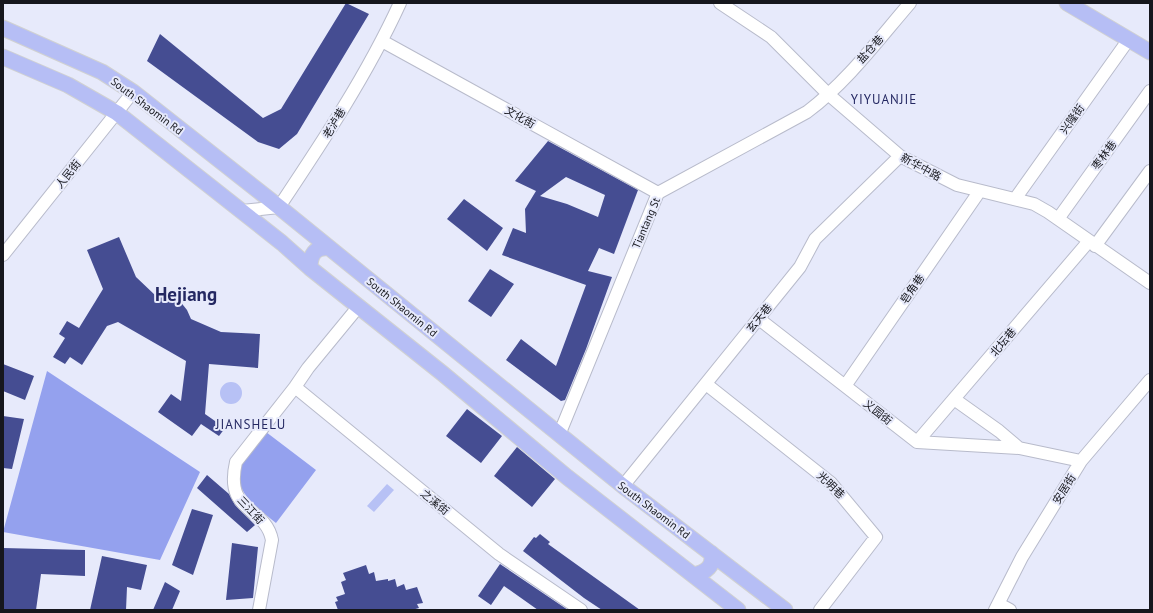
<svg xmlns="http://www.w3.org/2000/svg" width="1153" height="613" viewBox="0 0 1153 613" font-family="'PT Sans','Noto Sans SC',sans-serif">
<style>
.green{fill:#b7c1f5}
.forest{fill:#94a1ee}
.building{fill:#454d92;fill-rule:evenodd}
.lines{fill:none;stroke-linecap:round;stroke-linejoin:round}
.minor-casing{stroke:#b8bbcb;stroke-width:14}
.major-casing{stroke:#d0d1d2;stroke-width:17}
.minor{stroke:#fff;stroke-width:12}
.major{stroke:#b6bef5;stroke-width:15}
.labels{text-anchor:middle;stroke-width:4;stroke-linejoin:round;paint-order:stroke}
.street-label{font-size:11px;fill:#16171d;stroke:#e7eafb}
.quarter-label{font-size:13px;letter-spacing:1px;fill:#242862;stroke:#e7eafb}
.town-label{font-size:19px;font-weight:bold;fill:#242862;stroke:#e7eafb}
</style>
<rect width="100%" height="100%" fill="#e7eafb"/>
<!-- green -->
<path class="green" d="M220 393a11 11 0 1 1 22 0a11 11 0 1 1-22 0Z
M387,484L394,490L374,512L367,506Z"/>
<!-- forest -->
<path class="forest" d="M47,371L200,472L160,560L3,532Z
M266,432L316,470L276,523C260,510 228,488 242,464C249,453 258,442 266,432Z"/>
<!-- building -->
<path class="building" d="M346,3L369,14L297,134L279,149L258,142L147,61L160,34L263,118L281,109Z
M548,141L638,190L614,254L599,248L588,271L612,277L586,349L565,400L561,401L506,360L521,339L556,366L586,285L502,255L513,228L526,233L525,209L536,191L515,181ZM566,177L605,195L598,217L567,204L540,196Z
M464,199L503,228L487,251L447,219Z
M119,237L136,277L156,296H168L179,300L187,310L191,319L221,332L260,334L258,368L209,364L205,414L225,428L219,436L201,424L192,436L158,412L171,394L181,401L186,361L118,322L107,326L82,365L70,357L65,364L53,357L65,338L59,334L67,321L79,328L103,289L87,250Z
M490,269L514,284L491,317L468,301Z
M3,364L34,376L25,400L3,391Z
M467,409L502,436L481,463L446,436Z
M3,416L24,419L12,469L3,468Z
M517,447L555,479L532,507L494,476Z
M207,475L229,494L235,505L255,525L247,532L197,488Z
M192,509L213,515L193,575L172,565Z
M540,534L550,542L548,544L640,610H602L584,598L523,551L534,537L536,538Z
M232,543L258,547L253,598L226,600Z
M3,548L85,550V576L41,574L36,610H3Z
M102,556L147,565L141,590L127,587L126,610H90Z
M500,564L568,610H538L504,586L491,605L478,596Z
M366,565L369,574L374,572L376,581L388,579V581L395,579L397,587L404,584L406,590L417,587L423,603L417,604L419,608L412,610H338L335,602L338,601L336,597L345,594L341,582L346,580L343,573Z
M165,582L180,591L172,610H153Z"/>
<g class="lines">
<!-- minor casing -->
<g class="minor-casing">
<path id="minor" d="M720,3L771,37L828,94L900,156L957,185L1034,204L1048,212L1150,283
M382,41L658,193
M1015,199L1129,39
M242,211L279,207C323,141 367,75 400,3
M1058,219L1150,91
M1095,246L1150,171
M3,255L133,92
M759,319L917,442L1019,448L1081,461
M706,384L831,483L876,537L820,610
M845,386L979,192
M295,387L499,554L581,610
M954,399L999,431L1019,448
M559,435L658,193L807,112C847,82 878,40 910,3
M917,442L1089,241
M623,486L800,267L815,239L900,156
M999,604L1010,610
M259,610L272,540C265,505 224,514 236,462L295,387L308,368L359,306
M995,610L1022,557L1081,461L1150,380"/>
</g>
<!-- major casing -->
<g class="major-casing">
<path id="major" d="M1067,3L1150,52
M3,28L102,72L133,92L279,207L623,486L785,610
M3,57L68,85L117,113L282,243L310,268L442,373L567,477L738,610
M310,268C310,255 315,246 329,248
M694,575C706,572 715,566 711,553"/>
</g>
<!-- minor -->
<use href="#minor" class="minor"/>
<!-- major -->
<use href="#major" class="major"/>
</g>
<g class="labels">
<!-- street labels -->
<g class="street-label">
<text transform="translate(870 49) rotate(-48)" y="4">盐仓巷</text>
<text transform="translate(147 106) rotate(37)" y="4">South Shaomin Rd</text>
<text transform="translate(520 117) rotate(29)" y="4">文化街</text>
<text transform="translate(1072 119) rotate(-55)" y="4">兴隆街</text>
<text transform="translate(334 123) rotate(-59)" y="4">老泸巷</text>
<text transform="translate(1104 155) rotate(-54)" y="4">枣林巷</text>
<text transform="translate(921 167) rotate(29)" y="4">新华中路</text>
<text transform="translate(68 174) rotate(-51)" y="4">人民街</text>
<text transform="translate(646 223) rotate(-67)" y="4">Tiantang St</text>
<text transform="translate(912 289) rotate(-55)" y="4">皂角巷</text>
<text transform="translate(402 307) rotate(39)" y="4">South Shaomin Rd</text>
<text transform="translate(759 318) rotate(-51)" y="4">玄天巷</text>
<text transform="translate(1003 342) rotate(-50)" y="4">北坛巷</text>
<text transform="translate(878 412) rotate(38)" y="4">义园街</text>
<text transform="translate(831 485) rotate(44)" y="4">光明巷</text>
<text transform="translate(1064 489) rotate(-58)" y="4">安居街</text>
<text transform="translate(435 502) rotate(39)" y="4">之溪街</text>
<text transform="translate(251 510) rotate(47)" y="4">三江街</text>
<text transform="translate(654 510) rotate(37)" y="4">South Shaomin Rd</text>
</g>
<!-- quarter labels -->
<g class="quarter-label">
<text x="884" y="104">YIYUANJIE</text>
<text x="251" y="429">JIANSHELU</text>
</g>
<!-- town labels -->
<g class="town-label">
<text x="186" y="301">Hejiang</text>
</g>
</g>
<!-- border -->
<rect width="1153" height="613" fill="none" stroke="#16171d" stroke-width="8"/>
</svg>
